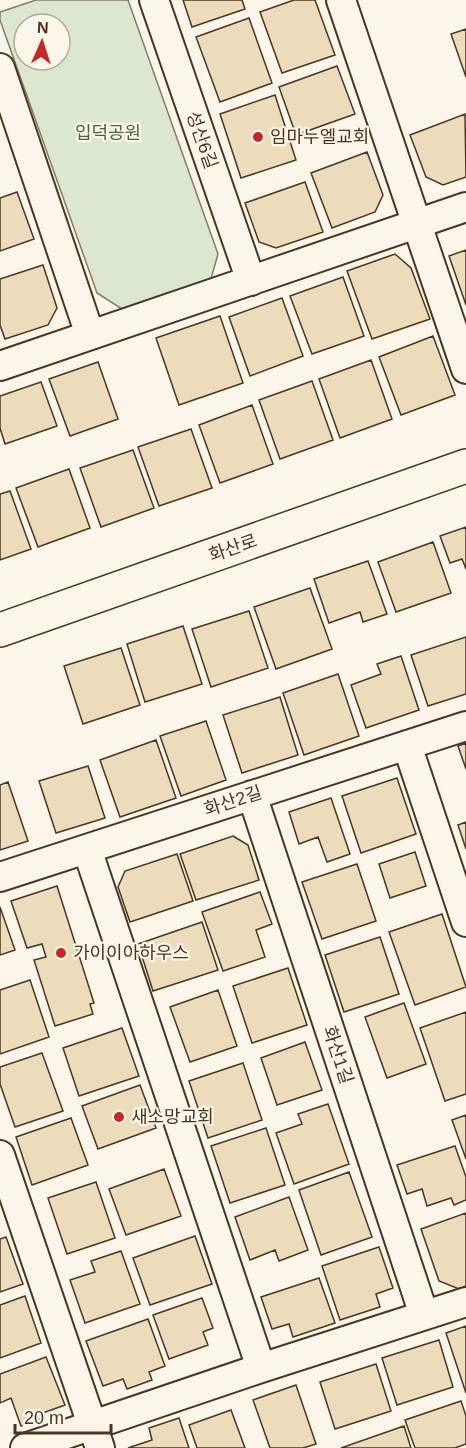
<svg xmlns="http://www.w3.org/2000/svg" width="466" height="1448" viewBox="0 0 466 1448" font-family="Helvetica,'Noto Sans KR',sans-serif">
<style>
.green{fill:#dce7d0;stroke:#887966;stroke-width:1.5;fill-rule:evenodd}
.building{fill:#ecdcbc;stroke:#4a3520;stroke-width:1.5}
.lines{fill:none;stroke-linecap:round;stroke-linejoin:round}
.street-casing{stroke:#4a3520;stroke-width:32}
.secondary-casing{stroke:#4a3520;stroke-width:36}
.street{stroke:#fbf6e9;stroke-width:28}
.secondary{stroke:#fbf6e9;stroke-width:33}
.poi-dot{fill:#c62828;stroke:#fbf6e9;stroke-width:2}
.labels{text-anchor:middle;stroke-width:4.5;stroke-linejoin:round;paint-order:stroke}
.park-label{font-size:18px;fill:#436837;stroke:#fbf6e9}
.poi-label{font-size:18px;fill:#4a3520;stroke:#fbf6e9;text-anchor:start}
.street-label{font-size:18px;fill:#4a3520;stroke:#fbf6e9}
</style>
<rect width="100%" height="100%" fill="#fbf6e9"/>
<!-- green -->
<path class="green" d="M36,0H128L218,254L209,286L128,313L97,293L0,20V12ZM24,24H60V60H24Z"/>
<!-- building -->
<path class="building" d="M183,0H242L245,9L192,27Z
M294,0H315L335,55L282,73L260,12Z
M249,18L272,83L220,102L196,37Z
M466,29V77L451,34Z
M337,66L355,114L296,135L279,87Z
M275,95L296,160L241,178L220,114Z
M465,114L466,177L443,185L426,177L410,135Z
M367,152L383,195L375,212L332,228L311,173Z
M305,182L323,232L276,248L259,242L245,203Z
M17,192L34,239L0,251V198Z
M466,250V305L449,256Z
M395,254L411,268L430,319L372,339L347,271Z
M43,265L57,308L48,325L5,339L0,325V279Z
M343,277L364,336L312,354L290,296Z
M282,298L303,356L250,376L229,317Z
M220,316L243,383L179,405L156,338Z
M433,336L455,395L401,415L379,357Z
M371,360L392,419L340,438L319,379Z
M98,362L118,419L70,436L49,379Z
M312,381L333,440L280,459L259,400Z
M41,382L57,426L5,444L0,428V396Z
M252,405L273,464L220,483L199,425Z
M191,429L212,488L159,506L138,447Z
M133,450L154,508L101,527L80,468Z
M69,469L90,528L38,547L16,488Z
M10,491L31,549L0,560V494Z
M466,527V569L462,559L450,563L440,536Z
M433,542L451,593L396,612L378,562Z
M368,561L387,614L363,622L360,612L329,623L314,579Z
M310,588L332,649L276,669L254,607Z
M249,611L268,668L211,687L192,629Z
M183,626L202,684L145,702L127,644Z
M466,637V694L428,706L411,655Z
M121,648L140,705L83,724L64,666Z
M401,656L419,710L366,728L351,685L381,674L377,664Z
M338,674L359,736L304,755L283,693Z
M280,697L298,755L242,773L223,715Z
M206,721L226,780L181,796L160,736Z
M156,740L176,798L120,817L100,760Z
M466,743V769L458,746Z
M88,766L105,818L56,833L39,781Z
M397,778L416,834L361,853L342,796Z
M8,782L28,841L0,850V785Z
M331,798L350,854L327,862L318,837L299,844L289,812Z
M466,822V849L458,825Z
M233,836L248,845L259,880L196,900L180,854Z
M415,852L426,886L390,898L379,864Z
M177,854L193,901L130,922L118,887L125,871Z
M357,864L376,921L322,939L302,882Z
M57,886L94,1003L90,1004L93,1014L55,1026L34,960L46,957L42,944L27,948L11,901Z
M260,892L272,924L256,930L265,957L223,971L202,912Z
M0,907L15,950L0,955Z
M442,914L466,987L415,1005L389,932Z
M202,922L218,970L153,991L138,944Z
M380,937L399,994L344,1012L325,955Z
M288,968L307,1025L252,1043L233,986Z
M30,980L49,1037L0,1054V990Z
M218,990L237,1046L190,1062L170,1007Z
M404,1003L426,1064L387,1078L365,1017Z
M466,1012V1094L445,1101L420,1028Z
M122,1028L139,1076L79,1096L63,1048Z
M305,1042L322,1090L277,1105L261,1058Z
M42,1053L63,1111L15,1127L0,1084V1067Z
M243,1063L262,1120L208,1138L189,1081Z
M140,1085L156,1128L98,1149L82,1106Z
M328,1104L349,1164L294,1184L276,1133L302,1124L298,1114Z
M466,1115V1159L452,1120Z
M71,1118L88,1165L32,1185L16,1137Z
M266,1128L285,1185L230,1203L211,1146Z
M455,1146L466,1177V1200L454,1205L451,1198L427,1206L422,1189L407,1194L397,1165Z
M164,1169L181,1216L126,1235L109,1189Z
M349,1172L372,1237L321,1255L299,1190Z
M96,1182L115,1238L67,1254L48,1198Z
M289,1197L308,1250L279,1261L275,1250L250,1260L235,1217Z
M466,1213V1286L459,1289L439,1281L421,1229Z
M195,1236L212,1284L150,1305L133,1258Z
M6,1237L23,1284L0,1292V1239Z
M379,1247L393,1288L376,1294L380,1307L340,1320L322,1266Z
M121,1251L140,1304L85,1323L70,1280L95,1272L91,1261Z
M319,1278L335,1323L293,1337L289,1324L272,1329L261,1297Z
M25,1296L41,1343L0,1358V1305Z
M202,1298L213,1328L203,1332L208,1345L169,1359L153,1315Z
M148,1319L165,1366L149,1372L152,1380L127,1389L123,1379L103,1386L86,1341Z
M466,1326V1393L446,1333Z
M439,1340L453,1387L397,1405L382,1358Z
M46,1357L65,1405L40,1414L42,1418L21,1426L11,1398L0,1403V1374Z
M376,1364L391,1411L335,1429L320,1382Z
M296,1385L316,1444L303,1448H270L253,1400Z
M461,1401L466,1416V1444L455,1448H415L405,1420Z
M231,1410L245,1448H197L189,1425Z
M179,1418L189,1448H128L152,1440L149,1428Z
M404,1426L411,1448H341Z"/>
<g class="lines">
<!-- street casing -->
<g class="street-casing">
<path id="street" d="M154,0L251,281
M341,0L466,369
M0,68L90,335
M0,366L466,207
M407,745L466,922
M252,795L424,1315
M87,849L261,1368
M0,877L466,726
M0,1155L100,1448
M25,1448L261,1368L466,1302"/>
</g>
<!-- secondary casing -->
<g class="secondary-casing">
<path id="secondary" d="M0,630L466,466"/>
</g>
<!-- street -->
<use href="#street" class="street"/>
<!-- secondary -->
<use href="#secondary" class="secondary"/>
</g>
<!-- markers -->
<g class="poi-dot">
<circle cx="258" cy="137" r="6"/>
<circle cx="61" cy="953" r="6"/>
<circle cx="119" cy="1117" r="6"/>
</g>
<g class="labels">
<!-- park labels -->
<g class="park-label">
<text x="108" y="139">입덕공원</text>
</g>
<!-- poi labels -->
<g class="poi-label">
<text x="270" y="143">임마누엘교회</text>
<text x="73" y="959">가이이아하우스</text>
<text x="131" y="1123">새소망교회</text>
</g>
<!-- street labels -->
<g class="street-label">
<text transform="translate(202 140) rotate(71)" y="6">성산6길</text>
<text transform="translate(233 548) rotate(-19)" y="6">화산로</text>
<text transform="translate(233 801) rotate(-18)" y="6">화산2길</text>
<text transform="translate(338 1055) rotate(72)" y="6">화산1길</text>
</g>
</g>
<!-- north arrow -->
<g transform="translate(42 42) rotate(3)"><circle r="28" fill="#fbf6e9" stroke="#b4a999" stroke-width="1.5"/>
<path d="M0-4.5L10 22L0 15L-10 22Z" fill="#c62828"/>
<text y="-9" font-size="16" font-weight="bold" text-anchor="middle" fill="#4a3520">N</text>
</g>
<!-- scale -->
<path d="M15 1424v9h96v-9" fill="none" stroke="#4a3520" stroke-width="3"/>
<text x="24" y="1424" font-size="18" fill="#4a3520" stroke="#fbf6e9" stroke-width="4.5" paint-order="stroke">20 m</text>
</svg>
